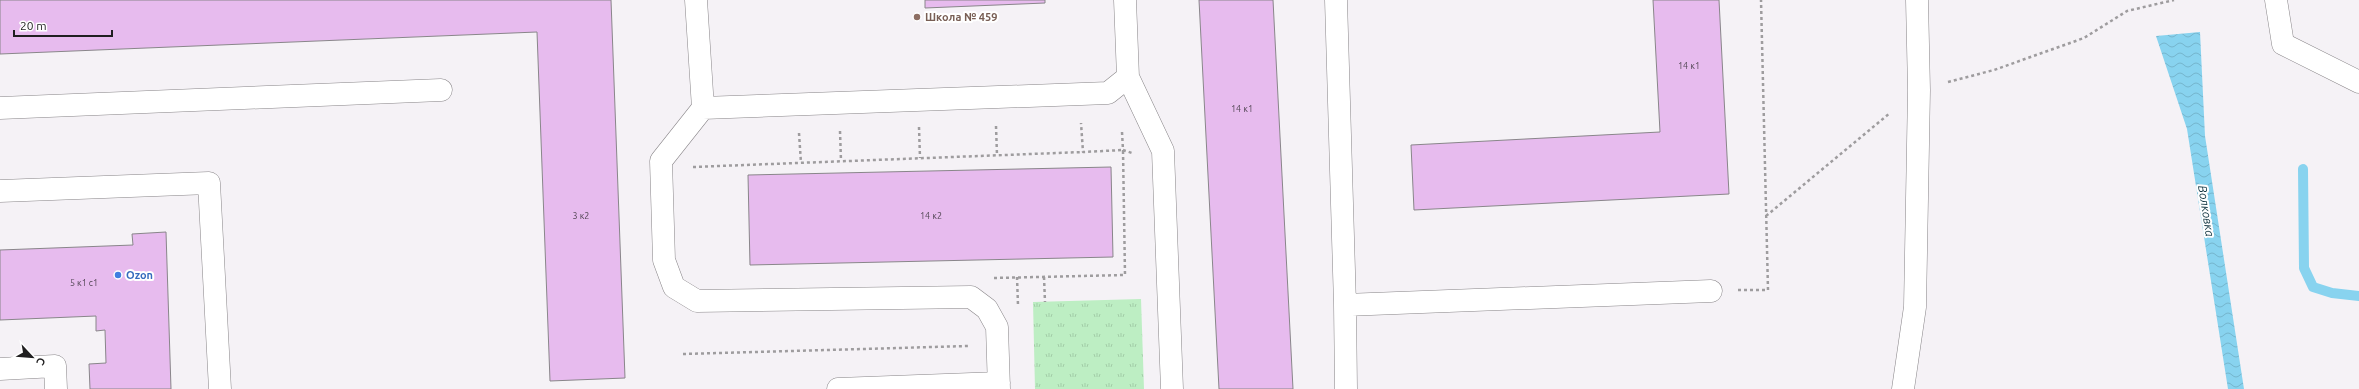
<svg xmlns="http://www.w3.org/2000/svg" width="2359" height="389" viewBox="0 0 2359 389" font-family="Ubuntu,sans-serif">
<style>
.park{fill:url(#park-tufts)}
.water{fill:url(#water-waves)}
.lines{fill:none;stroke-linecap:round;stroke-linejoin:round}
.stream{stroke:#88d3ef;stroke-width:10}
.building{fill:#e7bbee;stroke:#89868a}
.minor-casing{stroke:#888588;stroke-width:23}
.path{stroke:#9e9c9e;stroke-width:2.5;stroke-dasharray:3 3;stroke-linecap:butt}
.minor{stroke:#fff;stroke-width:22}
.education-dot{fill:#8d6e63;stroke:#fff;stroke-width:1.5}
.shop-dot{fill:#3f7fe0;stroke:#fff;stroke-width:1.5}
.labels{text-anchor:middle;stroke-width:4;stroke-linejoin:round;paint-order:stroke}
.number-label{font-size:9px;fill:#524654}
.education-label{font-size:11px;font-weight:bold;fill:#785e54;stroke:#fff;text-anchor:start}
.shop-label{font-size:11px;font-weight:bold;fill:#366cbe;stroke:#fff;text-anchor:start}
.water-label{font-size:12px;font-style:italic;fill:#0e323e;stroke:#fff}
</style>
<defs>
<pattern id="park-tufts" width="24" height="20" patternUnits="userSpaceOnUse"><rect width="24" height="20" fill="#bdeec3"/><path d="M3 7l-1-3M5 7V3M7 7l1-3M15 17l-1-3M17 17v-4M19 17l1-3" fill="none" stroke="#a2cca7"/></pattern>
<pattern id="water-waves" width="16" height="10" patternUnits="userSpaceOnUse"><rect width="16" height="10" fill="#88d3ef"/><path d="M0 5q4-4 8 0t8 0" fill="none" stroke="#75b5cd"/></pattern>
</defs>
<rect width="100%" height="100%" fill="#f5f2f6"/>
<!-- park -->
<path class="park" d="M1141,299L1144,389H1035L1033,302Z"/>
<!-- water -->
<path class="water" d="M2200,32L2205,136L2244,389H2228L2187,129L2156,36Z"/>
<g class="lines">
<!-- stream -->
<path class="stream" d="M2303,169L2304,268L2313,287L2332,293L2359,296"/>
</g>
<!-- building -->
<path class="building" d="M0,0H611L625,378L550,381L537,32L0,54Z
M925,0H1045V3L925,8Z
M1199,0H1273L1293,389H1219Z
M1653,0H1719L1729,194L1414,210L1411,145L1660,132Z
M1111,167L1113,257L750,265L748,175Z
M166,232L171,389H90L89,364L106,363L105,330L96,331V316L0,320V250L133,245L132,234Z"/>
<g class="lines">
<!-- minor casing -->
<g class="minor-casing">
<path id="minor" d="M696,0L703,108L1108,93L1128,77L1125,0
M1336,0L1345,305L1346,389
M2276,0L2283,44L2359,82
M1128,77L1163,151L1172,389
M0,108L441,90
M703,108L661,161L664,260L674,287L697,301L971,297L987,309L997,327L999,389
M0,191L209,183L220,389
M1345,305L1711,291
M0,369L55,366L56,389
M838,389L999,383
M1903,389L1915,307L1919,90L1917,0"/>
</g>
<!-- path -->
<path class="path" d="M1948,82L1994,70L2084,38L2127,11L2174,0
M996,126L997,155
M919,127L920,158
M840,131L841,161
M1122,132L1123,150L1132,153
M799,133L801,163
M693,167L1083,152
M1766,216L1890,113
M1017,277L1018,305
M1044,277L1045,302
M994,278L1125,275L1123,150L1083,152L1081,123
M1738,290H1768L1761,0
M683,354L969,346"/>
<!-- minor -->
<use href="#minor" class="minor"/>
</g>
<!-- markers -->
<circle class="education-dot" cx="917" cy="17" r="4"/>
<circle class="shop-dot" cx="118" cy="275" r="4"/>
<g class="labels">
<!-- number labels -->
<g class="number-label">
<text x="1689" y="69">14 к1</text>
<text x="1242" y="112">14 к1</text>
<text x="581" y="219">3 к2</text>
<text x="931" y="219">14 к2</text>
<text x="84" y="286">5 к1 с1</text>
</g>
<!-- education labels -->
<g class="education-label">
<text x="925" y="21">Школа № 459</text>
</g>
<!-- shop labels -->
<g class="shop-label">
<text x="126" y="279">Ozon</text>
</g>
<!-- water labels -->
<g class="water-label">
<text transform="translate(2206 211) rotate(81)" y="4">Волковка</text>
</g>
</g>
<!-- north arrow -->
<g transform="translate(32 357) rotate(116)" stroke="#ffffff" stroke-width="3" paint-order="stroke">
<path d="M0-3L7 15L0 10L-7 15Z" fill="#201f20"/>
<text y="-6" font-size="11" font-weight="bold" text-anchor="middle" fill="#201f20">С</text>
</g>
<!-- scale -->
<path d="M14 30v6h98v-6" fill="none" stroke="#201f20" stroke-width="2"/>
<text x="20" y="30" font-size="12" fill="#201f20" stroke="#ffffff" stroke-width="3" paint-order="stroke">20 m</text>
</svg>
